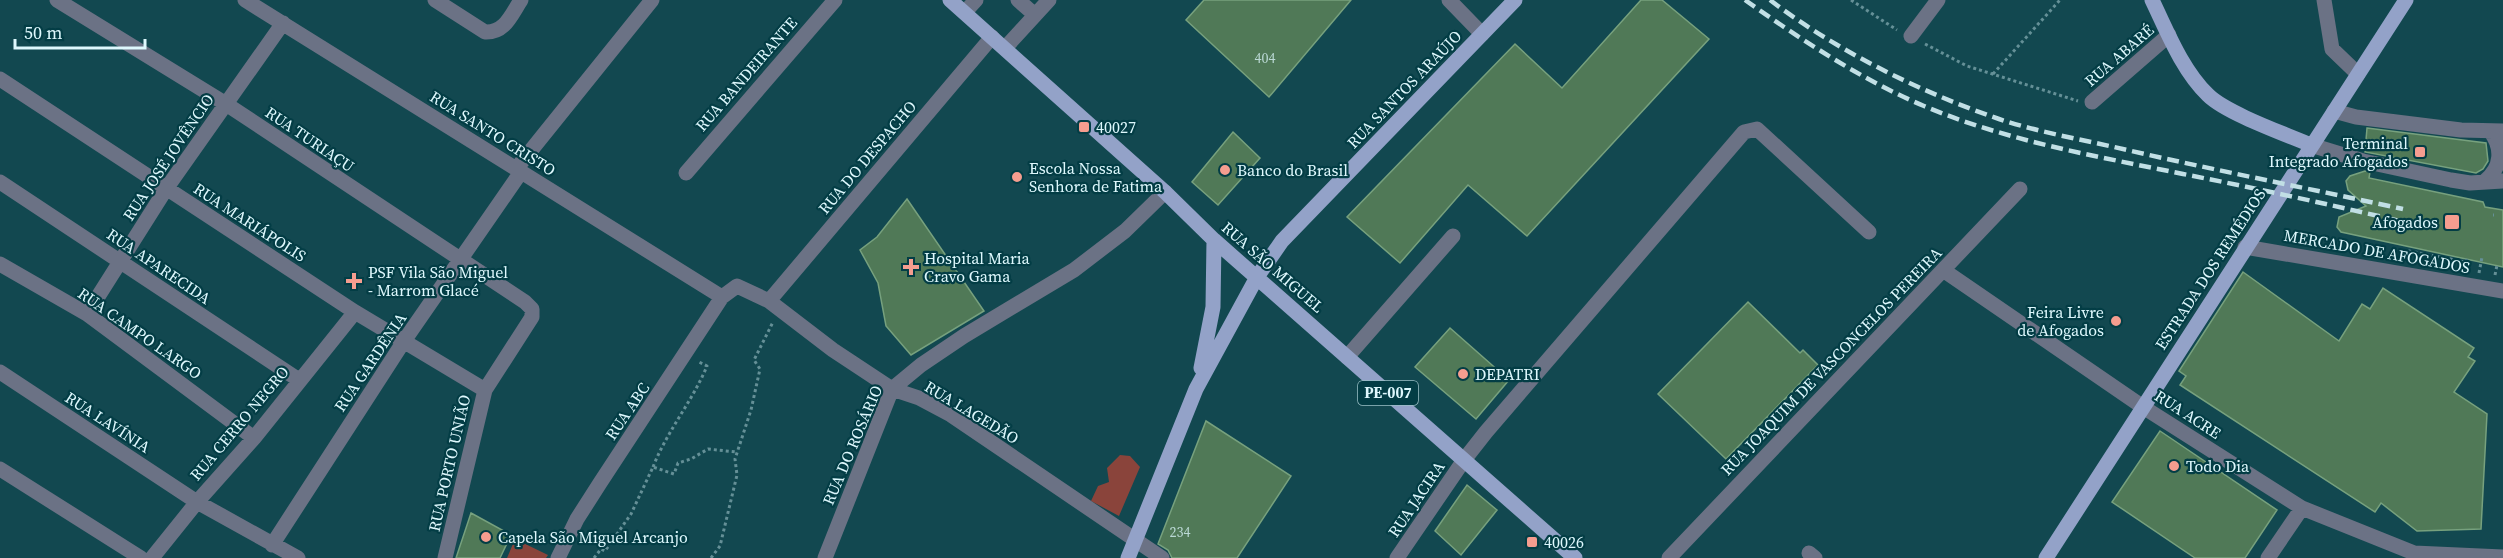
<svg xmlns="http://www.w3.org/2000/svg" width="2503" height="558" viewBox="0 0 2503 558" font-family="'Source Serif 4',serif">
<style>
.green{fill:#8a443b}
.building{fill:#507957;stroke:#77a17e;stroke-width:1.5}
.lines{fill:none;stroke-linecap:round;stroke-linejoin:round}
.path{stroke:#659097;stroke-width:3;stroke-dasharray:3 3;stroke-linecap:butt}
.minor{stroke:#6b7285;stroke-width:15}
.major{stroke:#93a2c8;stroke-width:15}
.rail{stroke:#c1dfe5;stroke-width:4.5;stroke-dasharray:12 6;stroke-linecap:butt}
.poi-dot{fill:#f59d8f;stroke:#033d45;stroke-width:2}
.labels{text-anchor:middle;stroke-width:4.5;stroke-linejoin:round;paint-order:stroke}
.number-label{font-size:14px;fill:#bad8d4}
.shield{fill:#033d45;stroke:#9cc0c6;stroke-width:1.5}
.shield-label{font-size:15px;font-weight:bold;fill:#def8fd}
.street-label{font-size:16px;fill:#def8fd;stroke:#033d45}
.poi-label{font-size:16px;fill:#def8fd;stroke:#033d45;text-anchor:start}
</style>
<rect width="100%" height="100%" fill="#124850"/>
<!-- green -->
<path class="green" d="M1120,455L1130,456L1140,467L1119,516L1091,501L1098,486L1109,482L1107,468Z
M515,539L548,555L546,558H507Z"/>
<!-- building -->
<path class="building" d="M1204,0H1351L1269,97L1186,20Z
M1641,0H1662L1709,39L1527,236L1468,185L1400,263L1347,217L1515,44L1562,88Z
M2367,128L2486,143L2488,161L2483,169L2476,173L2365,152Z
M1233,132L1260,158L1218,205L1192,182Z
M2365,171L2370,172L2369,178L2483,202L2485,207L2503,210V267L2341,232L2337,227L2339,217L2366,206L2348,190L2346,181L2350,176Z
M907,199L984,311L911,355L886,326L878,283L860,250L877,237Z
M2243,272L2339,341L2362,304L2370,309L2383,288L2474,348L2468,357L2475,361L2454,392L2487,414L2481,529L2417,531L2381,503L2375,512L2180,385L2186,376L2179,371Z
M1748,302L1800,353L1803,350L1818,365L1726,459L1658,394Z
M1450,328L1509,380L1476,419L1415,367Z
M1206,421L1291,476L1237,558H1172L1168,550L1158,544Z
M2160,431L2277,510L2245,558H2195L2112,502Z
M1467,485L1497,510L1461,555L1435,531Z
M471,513L511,535L500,558H456Z"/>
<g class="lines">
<!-- path -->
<path class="path" d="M1851,0L1897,30
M1925,44L1967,66L2078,101
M1993,74L2060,0
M2493,215H2494
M2406,257L2409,251L2466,262L2467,259
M2479,273L2482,257
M2495,275L2497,265
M653,467C667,431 692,402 707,366L699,362
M594,558L601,549L605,551L631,514L653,467L674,474L678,463L691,459L708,449L736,452
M711,558L720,546L737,475L735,459L751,410L760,369L754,360L773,322"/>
<!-- minor -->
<path class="minor" d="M57,0L226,104L525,302L532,309V317L485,390L445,558
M245,0L722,297
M435,0L485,32C505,33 511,15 521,0
M1018,0L1035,15
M1449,0L1482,34
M2324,0L2332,49L2358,74
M965,12L976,0
M1911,36L1938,0
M1005,48L1049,0
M0,79L355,312L485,390
M2092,102L2169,35
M2334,111L2356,117L2461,130L2503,131
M2311,145L2363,161L2451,180L2470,183L2503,181
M516,169L652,0
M686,173L835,0
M2485,181C2502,167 2503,148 2490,131
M0,182L299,380
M2245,247L2503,291
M0,264L87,314L254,438
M1943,270L2143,407L2302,508L2414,553L2503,557
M769,301L992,37
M87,314L166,189L283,23
M1347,357L1453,236
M0,372L197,502L298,558
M0,469L141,558
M272,545L404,341L521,172
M1809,553L1815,558
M152,558L197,502L254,438L355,312
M558,558L577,519L600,483L722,297L737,286L769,301L833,350L892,389L919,398L951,415L1162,558
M825,558L892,389L921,365L964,336L1074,270L1125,231L1165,192
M1397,558L1464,460L1486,432L1744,132L1757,129L1869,232
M1669,558L2020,189
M2268,558L2302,508"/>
<!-- major -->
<path class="major" d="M950,0L1165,192L1214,240L1575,558
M2152,0C2167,31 2182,70 2208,95C2226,113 2285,134 2311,145
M1201,368L1213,307L1214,240
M1128,558L1196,389L1257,277L1282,241L1515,0
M2046,558L2406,0"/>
<!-- rail -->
<path class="rail" d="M1745,0C1802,40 1860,79 1924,106C2007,141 2095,156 2183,174C2255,188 2327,204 2400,221
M1770,0C1837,51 1920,92 1999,119C2041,133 2085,140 2127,150C2219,171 2311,189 2403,209"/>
</g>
<!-- markers -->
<g class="poi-dot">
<rect x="1078" y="121" width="12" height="12" rx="3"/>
<rect x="2414" y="146" width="12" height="12" rx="3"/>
<circle cx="1225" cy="170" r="6"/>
<circle cx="1017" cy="177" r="6"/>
<rect x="2444" y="214" width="16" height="16" rx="3"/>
<path d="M908 258h6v6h6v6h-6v6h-6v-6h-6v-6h6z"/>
<path d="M351 272h6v6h6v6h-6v6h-6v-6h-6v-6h6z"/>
<circle cx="2116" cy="321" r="6"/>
<circle cx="1463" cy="374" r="6"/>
<circle cx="2174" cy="466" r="6"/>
<circle cx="486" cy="537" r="6"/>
<rect x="1526" y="536" width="12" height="12" rx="3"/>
</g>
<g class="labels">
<!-- number labels -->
<g class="number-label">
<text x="1265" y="63">404</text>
<text x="1180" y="537">234</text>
</g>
<!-- shield labels -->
<rect class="shield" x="1358" y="381" width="60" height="24" rx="4.5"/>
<g class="shield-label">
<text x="1388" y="398">PE-007</text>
</g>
<!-- street labels -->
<g class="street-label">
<text transform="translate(2119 55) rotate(-41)" y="6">RUA ABARÉ</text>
<text transform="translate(746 74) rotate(-49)" y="6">RUA BANDEIRANTE</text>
<text transform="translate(1404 89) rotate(-46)" y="6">RUA SANTOS ARAÚJO</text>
<text transform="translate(493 133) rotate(32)" y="6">RUA SANTO CRISTO</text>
<text transform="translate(310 139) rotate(34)" y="6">RUA TURIAÇU</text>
<text transform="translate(168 157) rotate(-56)" y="6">RUA JOSÉ JOVÊNCIO</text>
<text transform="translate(867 157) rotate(-50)" y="6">RUA DO DESPACHO</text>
<text transform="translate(250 222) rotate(33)" y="6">RUA MARIÁPOLIS</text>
<text transform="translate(2377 251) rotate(10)" y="6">MERCADO DE AFOGADOS</text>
<text transform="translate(159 266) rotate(34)" y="6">RUA APARECIDA</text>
<text transform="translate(1273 267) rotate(41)" y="6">RUA SÃO MIGUEL</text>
<text transform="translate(2210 269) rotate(-57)" y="6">ESTRADA DOS REMÉDIOS</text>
<text transform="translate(140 333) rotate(35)" y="6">RUA CAMPO LARGO</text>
<text transform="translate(1831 361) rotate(-46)" y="6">RUA JOAQUIM DE VASCONCELOS PEREIRA</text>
<text transform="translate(370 362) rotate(-56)" y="6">RUA GARDÊNIA</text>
<text transform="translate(627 411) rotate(-56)" y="6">RUA ABC</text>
<text transform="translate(972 412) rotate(31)" y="6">RUA LAGEDÃO</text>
<text transform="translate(2188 414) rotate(33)" y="6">RUA ACRE</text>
<text transform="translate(108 422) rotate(33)" y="6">RUA LAVÍNIA</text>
<text transform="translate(239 423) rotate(-50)" y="6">RUA CERRO NEGRO</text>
<text transform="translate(852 445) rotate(-67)" y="6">RUA DO ROSÁRIO</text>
<text transform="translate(449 463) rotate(-77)" y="6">RUA PORTO UNIÃO</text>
<text transform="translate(1416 499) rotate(-56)" y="6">RUA JACIRA</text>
</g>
<!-- poi labels -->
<g class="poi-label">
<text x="1096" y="133">40027</text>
<text x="2408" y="149" text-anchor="end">Terminal<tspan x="2408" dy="18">Integrado Afogados</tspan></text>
<text x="1029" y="174">Escola Nossa<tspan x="1029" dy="18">Senhora de Fatima</tspan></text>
<text x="1237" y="176">Banco do Brasil</text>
<text x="2438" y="228" text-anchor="end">Afogados</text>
<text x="924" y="264">Hospital Maria<tspan x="924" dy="18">Cravo Gama</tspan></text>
<text x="368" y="278">PSF Vila São Miguel<tspan x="368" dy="18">- Marrom Glacé</tspan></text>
<text x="2104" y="318" text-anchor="end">Feira Livre<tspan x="2104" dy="18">de Afogados</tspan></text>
<text x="1475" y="380">DEPATRI</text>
<text x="2186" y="472">Todo Dia</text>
<text x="498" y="543">Capela São Miguel Arcanjo</text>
<text x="1544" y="548">40026</text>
</g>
</g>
<!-- scale -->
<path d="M15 39v9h130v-9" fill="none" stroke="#def8fd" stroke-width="3"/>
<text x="24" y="39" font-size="18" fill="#def8fd" stroke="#033d45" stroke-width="4.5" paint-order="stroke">50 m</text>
</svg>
